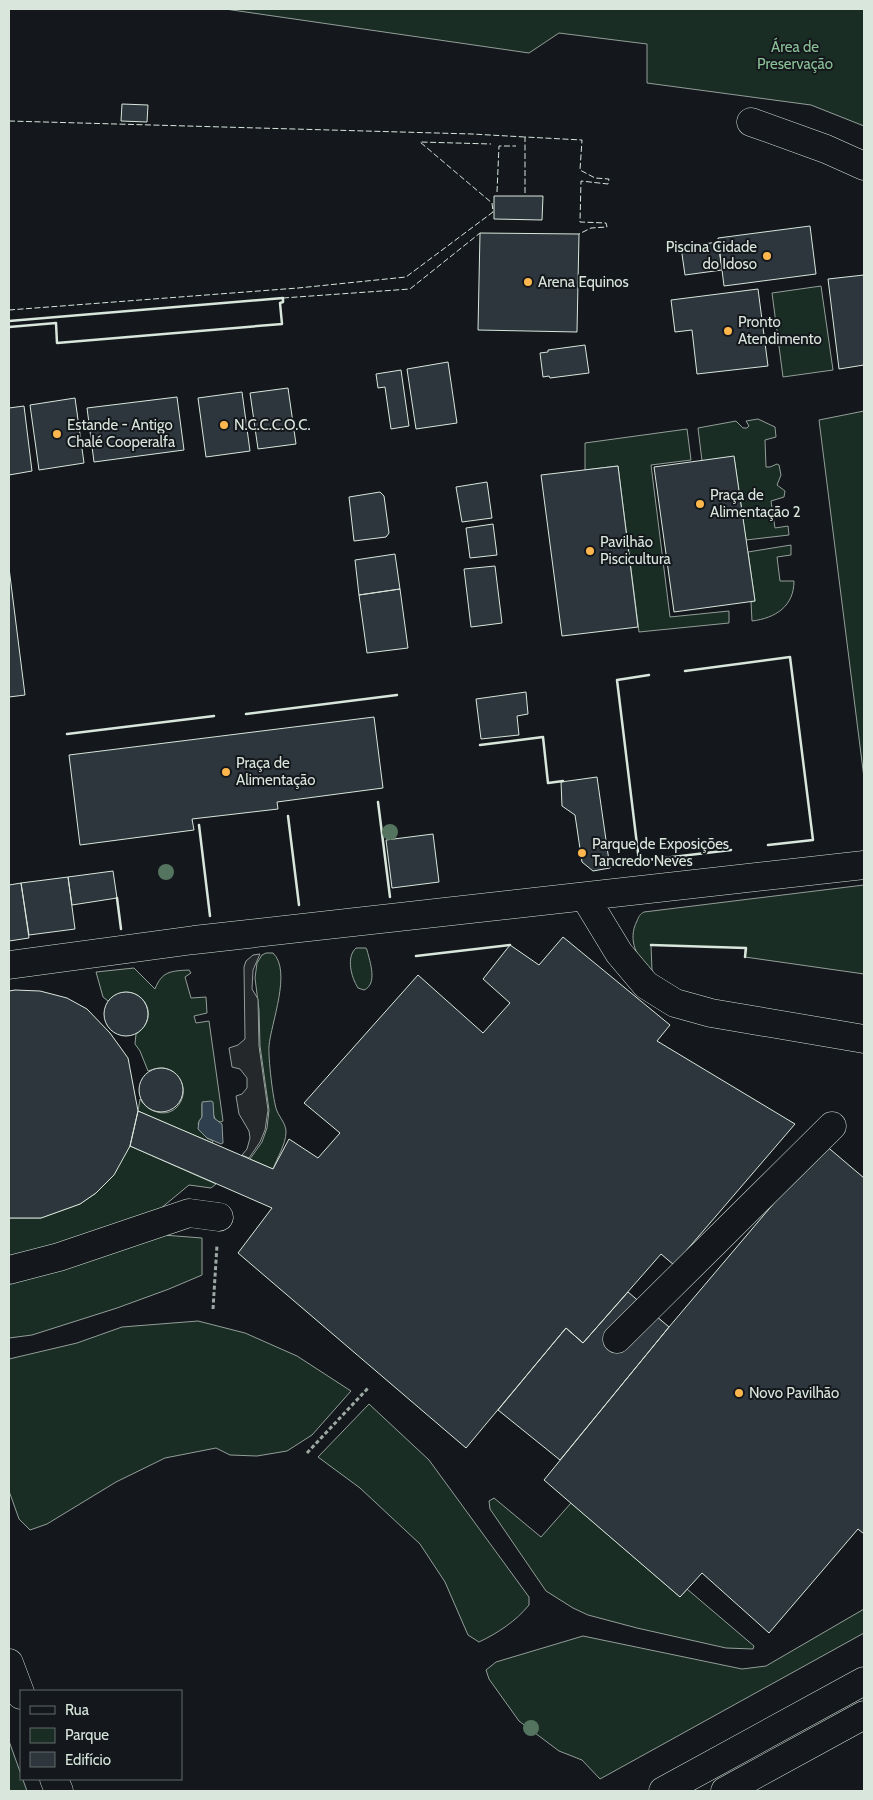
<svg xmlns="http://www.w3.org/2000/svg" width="873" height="1800" viewBox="0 0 873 1800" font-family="Cabin,sans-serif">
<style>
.green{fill:#1a2d24;stroke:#939e99}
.parking{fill:#24282b;stroke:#939e99}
.water{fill:#2f3f4d;stroke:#939e99}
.building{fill:#2c363c;stroke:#d8e6dc}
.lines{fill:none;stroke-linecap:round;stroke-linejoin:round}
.minor-casing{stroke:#d8e6dc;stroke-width:29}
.major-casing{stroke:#d8e6dc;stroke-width:29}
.path{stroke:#9da8a2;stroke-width:3;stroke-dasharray:4 2.5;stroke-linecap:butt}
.minor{stroke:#14181c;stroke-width:28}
.major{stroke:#14181c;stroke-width:28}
.fence{stroke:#d8e6dc;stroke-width:1;stroke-dasharray:6 2.5;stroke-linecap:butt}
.wall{stroke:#d8e6dc;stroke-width:2.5}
.tree{fill:#55745f}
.poi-dot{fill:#ffb74d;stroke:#14181c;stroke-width:2}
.labels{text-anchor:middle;stroke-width:4;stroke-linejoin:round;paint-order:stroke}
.park-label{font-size:15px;fill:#8ac095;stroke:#14181c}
.poi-label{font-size:15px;fill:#d8e6dc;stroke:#14181c;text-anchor:start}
</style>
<rect width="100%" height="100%" fill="#14181c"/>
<!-- green -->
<path class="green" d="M225,9H864V126L811,105L647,83V44L559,33L529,53Z
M821,286L833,370L783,377L772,293Z
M864,411V778L819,420Z
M758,419L775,427L776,437L765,440L766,467H770L777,464L779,465L781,475L777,485L785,491L784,497L771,501L775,528L788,526L789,535L746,540L734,457L702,461L698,428L736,421L743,428H747L749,426L746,421Z
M687,429L691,460L651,465L670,617L729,611V623L639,632L618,466L585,470V443Z
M791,545V555L777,557L780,581H794C794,606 776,618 752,621L751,602L755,601L748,552Z
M864,885V974L745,957V948L651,945L652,971C637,959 627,940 637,921C639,916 640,914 644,912Z
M356,948H366L367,950C370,962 378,984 364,990L358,988C351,977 346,957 356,948Z
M266,953H273C292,971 271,1023 269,1046C268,1056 273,1102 277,1111C280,1118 286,1124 286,1132C286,1144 277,1158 273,1169L250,1159L262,1142L267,1128L269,1110L260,1046L259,1010L255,978L257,963L262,955Z
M134,968L155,989C162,971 171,971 189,970L191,973L185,977L191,998L206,997L207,1013L194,1016L196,1023L209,1021L223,1121L221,1122L216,1121L213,1114L202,1104V1117L198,1124L207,1138L213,1141L212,1143L138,1111L140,1099C149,1114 172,1120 181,1101C188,1087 178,1070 163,1068C158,1068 153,1069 148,1071L140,1051L135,1044L136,1034C167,1013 133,975 108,1001L103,997L96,972Z
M130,1146L216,1184L211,1188L189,1185L154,1214L114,1231L9,1257V1218H41L80,1204L96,1193Z
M163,1235L202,1238V1275L169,1289L117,1308L32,1335L9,1338V1280Z
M198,1321L245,1333L297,1356L351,1391L312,1435L287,1451L257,1456L230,1455L216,1448L165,1458L116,1482L47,1524L30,1530L19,1519L9,1491V1359L77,1343L122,1327Z
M369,1404L429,1460L529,1597V1605C516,1621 498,1633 479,1642L468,1635L445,1582L420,1544L360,1488L318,1457Z
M494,1498L541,1537L571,1503L680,1597L687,1589L754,1646L753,1649L726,1648L637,1628L588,1615L573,1608L546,1591L490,1509L489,1501Z
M864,1609V1633L600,1779L582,1760L559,1751L519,1721L489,1679L486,1670L496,1662L583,1636L742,1669L766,1666Z
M9,1741L27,1791H9Z"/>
<!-- parking -->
<path class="parking" d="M260,954L253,970L252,989L258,999L259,1046L268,1110L265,1130L260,1142L249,1158L242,1155L247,1149L250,1138L249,1131L239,1114L236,1096L242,1094L247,1088V1078L240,1069L232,1067L229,1048L238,1045L245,1039L244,967L246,961L253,955Z"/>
<!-- water -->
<path class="water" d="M211,1101L213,1102L214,1118L222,1124L223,1143L221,1144L207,1138L198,1129L199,1121L202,1117V1102Z"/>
<!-- building -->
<path class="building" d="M122,104L148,105L147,122L121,121Z
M494,196H543L542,220L494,219Z
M810,226L816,274L724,286L718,238Z
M480,233L579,234L577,332L478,330Z
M718,242L722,270L685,275L681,247Z
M864,275V365L839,369L828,279Z
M758,289L768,366L697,374L692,330L675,332L671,300Z
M585,345L589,373L550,378L549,376L543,377L540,353L548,352V350Z
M448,362L457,423L416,429L407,369Z
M401,370L409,426L391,429L385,387L378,388L376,374Z
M288,388L296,444L258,449L250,393Z
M242,392L250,451L206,457L198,398Z
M177,397L184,450L94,462L87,408Z
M75,398L84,463L39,470L30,405Z
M24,406L32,471L9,475V408Z
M734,456L755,601L674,612L654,467Z
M618,466L638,627L562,636L541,475Z
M487,482L492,518L462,522L456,487Z
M380,492L384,496L389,533L386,537L354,541L349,497Z
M493,524L497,555L470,558L466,528Z
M395,554L400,589L359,595L355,560Z
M495,566L502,623L471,627L464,569Z
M9,568L25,695L9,697Z
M400,589L408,648L367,653L359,595Z
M526,692L528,714L517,716L519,735L481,739L476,699Z
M374,717L383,788L277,802L278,809L192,819L194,830L80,845L69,755Z
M597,777L610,868L593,871L582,862L575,815L562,806L561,782Z
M433,834L439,882L392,888L386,840Z
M113,871L117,898L72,905L68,877Z
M68,877L75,929L29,935L21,883Z
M21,883L29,938L9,941V885Z
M563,937L670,1025L657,1041L795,1124L674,1265L661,1254L583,1343L566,1328L466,1448L238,1253L272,1208L130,1146L138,1111L273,1169L289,1139L318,1158L340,1133L304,1103L418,975L483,1033L510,1003L483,979L510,945L539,965Z
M15,990L40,991L67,998L87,1009L110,1033L128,1058L138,1111L130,1146L114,1175L96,1193L80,1204L41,1218H9V991Z
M104 1014a22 22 0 1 1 44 0a22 22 0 1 1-44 0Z
M139 1090a22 22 0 1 1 44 0a22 22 0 1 1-44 0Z
M824,1144L864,1178V1534L858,1529L769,1633L702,1573L680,1597L544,1480L669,1327Z
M628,1292L669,1327L560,1460L498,1410L566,1328L583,1343Z"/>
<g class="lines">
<!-- minor casing -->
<g class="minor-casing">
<path id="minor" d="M751,122L826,149L864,166
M585,897L619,953L646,985L675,1003L711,1013L864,1039
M9,965L194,940L864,865
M9,1270L59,1257L189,1213L219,1217
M617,1339L832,1126
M9,1663L21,1695
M54,1779L59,1791"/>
</g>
<!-- major casing -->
<g class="major-casing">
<path id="major" d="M663,1791L864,1681
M725,1791L864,1715"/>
</g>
<!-- path -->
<path class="path" d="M213,1309L217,1245
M307,1453L369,1387"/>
<!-- minor -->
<use href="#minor" class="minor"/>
<!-- major -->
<use href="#major" class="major"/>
<!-- fence -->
<path class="fence" d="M9,121L472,134L525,137
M497,192L499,146H516
M525,193V137L582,140L580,170L595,178L609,179L608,184L581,181L580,222L606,223L607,227L591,228L579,234
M283,298L410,289L480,233
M9,310L298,288L406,277L493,212L492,203L420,142L491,144"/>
<!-- wall -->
<path class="wall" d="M9,321L283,298V302L280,303L282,324L57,343L56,323L9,327
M685,671L790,657L813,840L768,845
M649,675L617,680L639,861L731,850
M246,714L397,695
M67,734L214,716
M480,745L543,737L548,783L563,781
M378,802L390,897
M288,816L299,905
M199,825L210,916
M117,898L121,929
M651,945L746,948L745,957
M416,956L510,945"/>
</g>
<!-- trees -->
<g class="tree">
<circle cx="390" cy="832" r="8"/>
<circle cx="166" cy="872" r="8"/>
<circle cx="531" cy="1728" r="8"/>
</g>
<!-- markers -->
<g class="poi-dot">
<circle cx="767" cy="256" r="5"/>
<circle cx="528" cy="282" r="5"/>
<circle cx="728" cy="331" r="5"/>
<circle cx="224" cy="425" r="5"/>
<circle cx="57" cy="434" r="5"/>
<circle cx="700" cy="504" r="5"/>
<circle cx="590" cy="551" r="5"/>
<circle cx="226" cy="772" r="5"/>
<circle cx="582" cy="853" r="5"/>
<circle cx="739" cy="1393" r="5"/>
</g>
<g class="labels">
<!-- park labels -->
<g class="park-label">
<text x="795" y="52">Área de<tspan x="795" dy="17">Preservação</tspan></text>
</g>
<!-- poi labels -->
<g class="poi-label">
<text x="757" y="252" text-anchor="end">Piscina Cidade<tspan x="757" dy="17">do Idoso</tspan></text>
<text x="538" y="287">Arena Equinos</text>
<text x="738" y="327">Pronto<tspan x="738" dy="17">Atendimento</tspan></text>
<text x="67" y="430">Estande - Antigo<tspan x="67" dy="17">Chalé Cooperalfa</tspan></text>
<text x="234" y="430">N.C.C.C.O.C.</text>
<text x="710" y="500">Praça de<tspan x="710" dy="17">Alimentação 2</tspan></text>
<text x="600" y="547">Pavilhão<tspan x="600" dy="17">Piscicultura</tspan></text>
<text x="236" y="768">Praça de<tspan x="236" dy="17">Alimentação</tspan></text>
<text x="592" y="849">Parque de Exposições<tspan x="592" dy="17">Tancredo Neves</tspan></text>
<text x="749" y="1398">Novo Pavilhão</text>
</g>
</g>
<!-- border -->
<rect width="873" height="1800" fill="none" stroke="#d8e6dc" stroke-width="20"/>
<!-- legend -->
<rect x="20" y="1690" width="162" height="90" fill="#14181c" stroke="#626a69"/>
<rect x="30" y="1706" width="25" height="8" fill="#14181c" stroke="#626a69"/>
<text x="65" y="1715" font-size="15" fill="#d8e6dc">Rua</text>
<rect x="30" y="1728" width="25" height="15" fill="#1a2d24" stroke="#626a69"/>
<text x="65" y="1740" font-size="15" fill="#d8e6dc">Parque</text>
<rect x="30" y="1752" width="25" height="15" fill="#2c363c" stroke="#626a69"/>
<text x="65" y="1765" font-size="15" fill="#d8e6dc">Edifício</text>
</svg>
